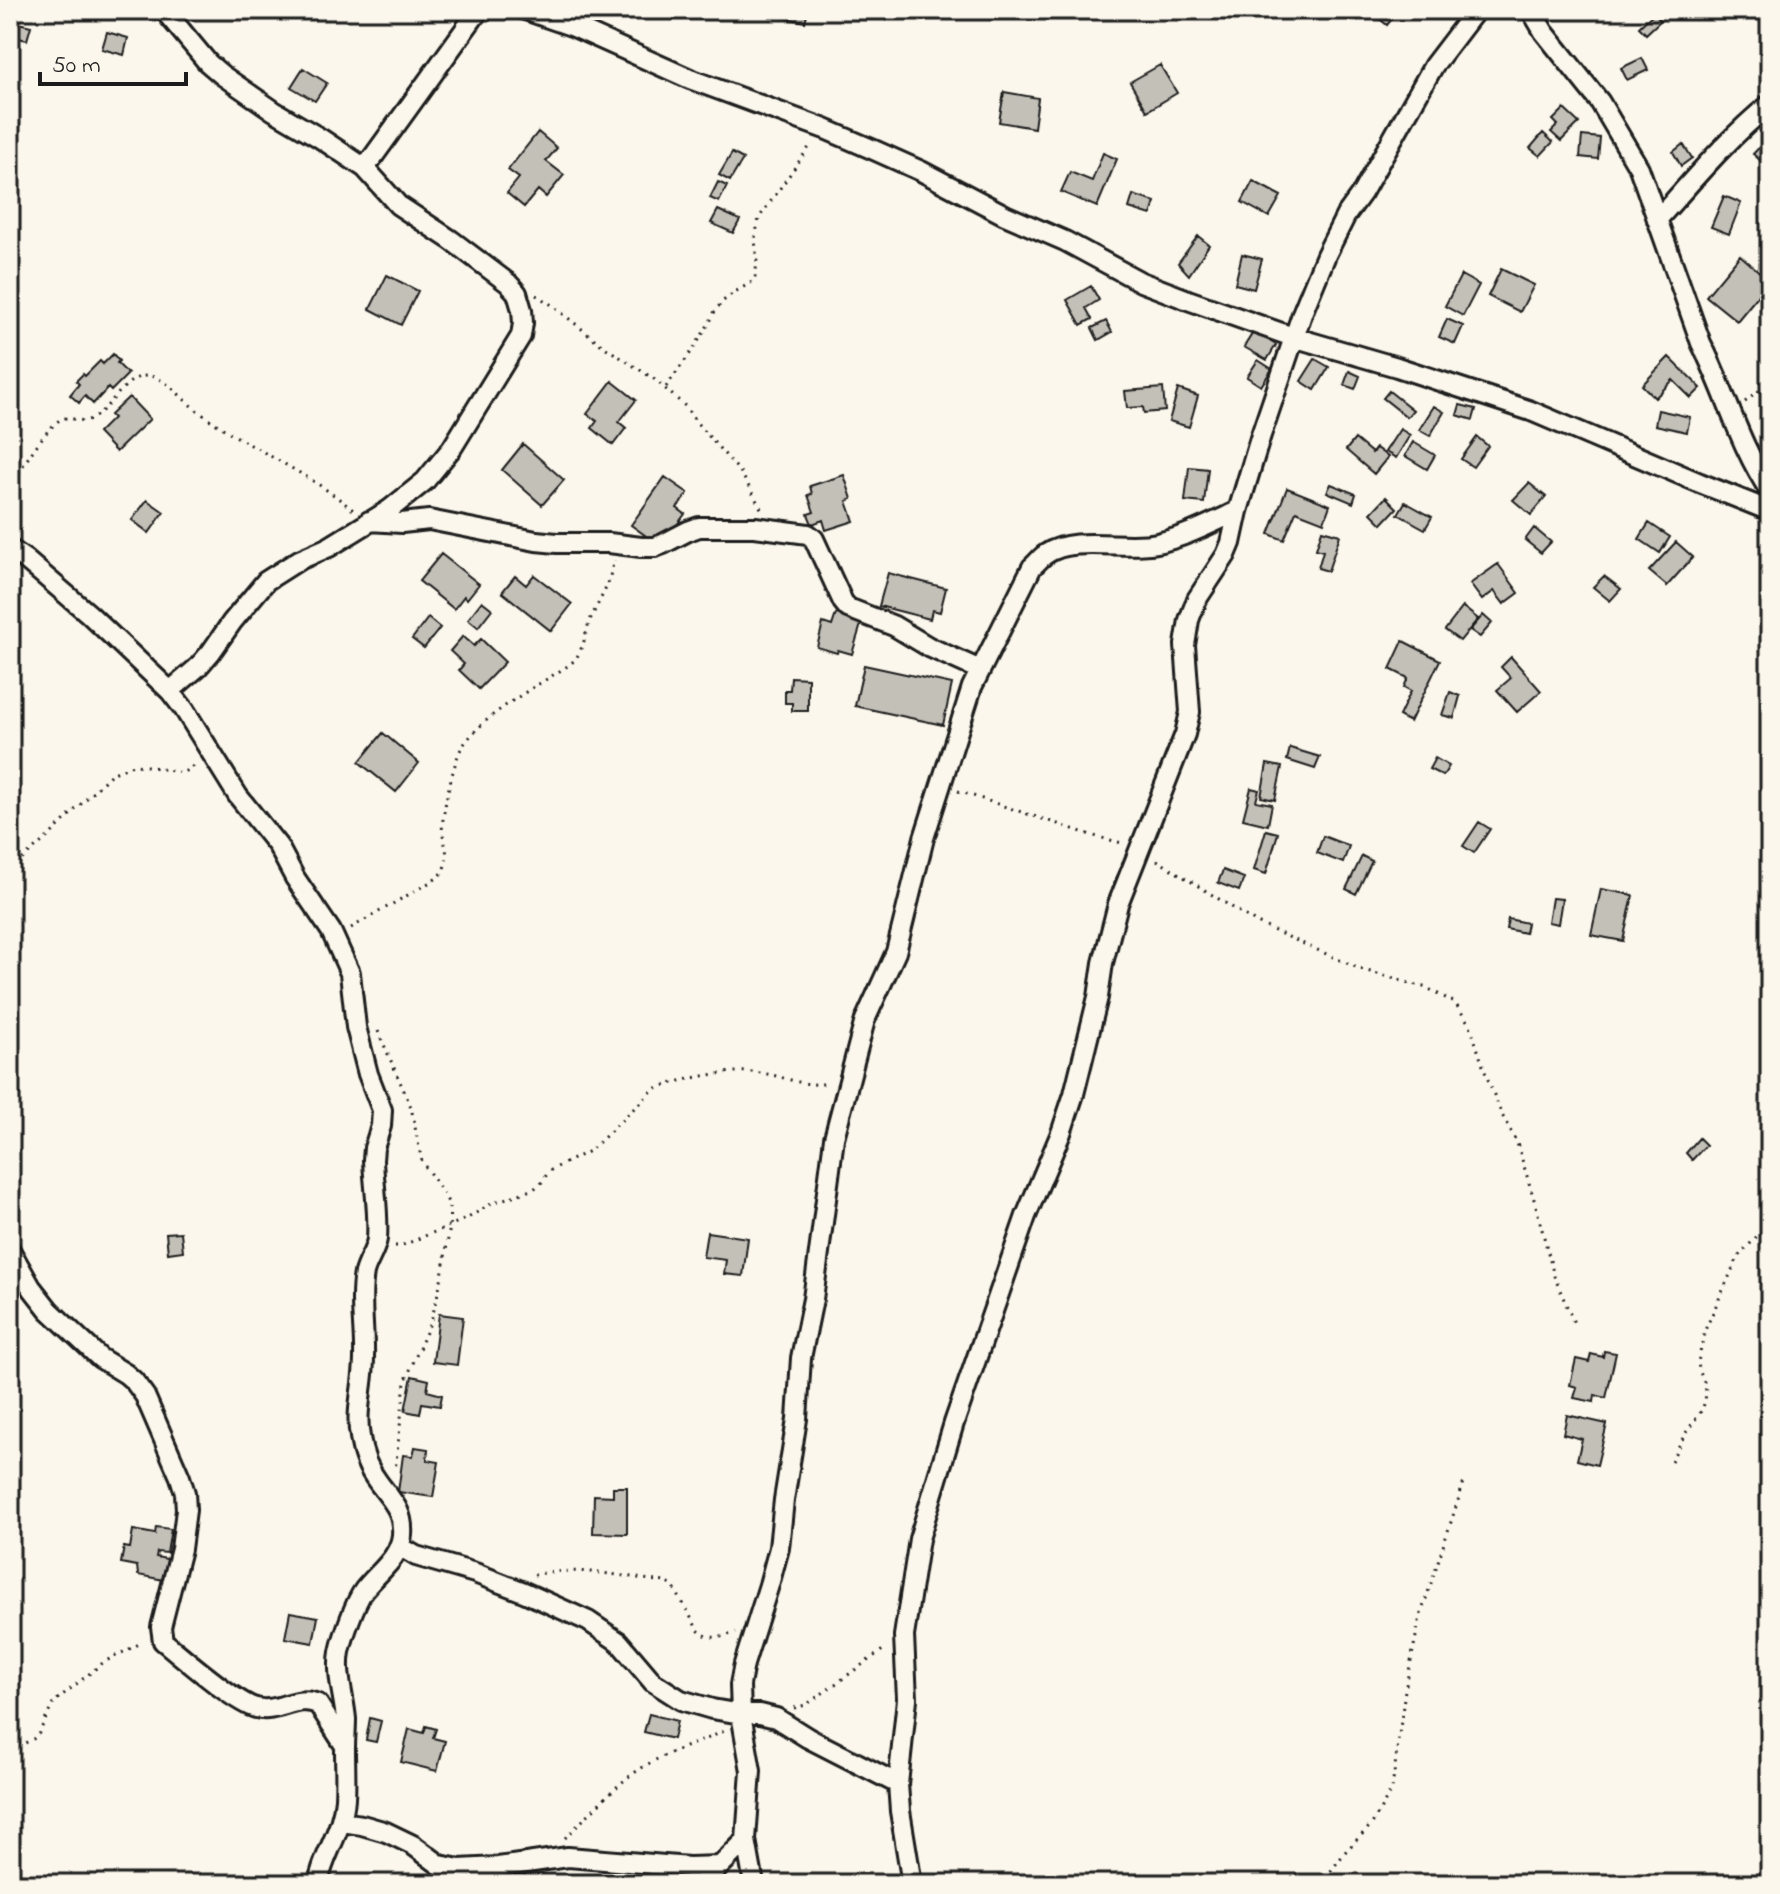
<svg xmlns="http://www.w3.org/2000/svg" width="1780" height="1894" viewBox="0 0 1780 1894" font-family="'Indie Flower',sans-serif">
<style>
.building{fill:#c3c0b8;stroke:#1c1c1c;stroke-width:2}
.lines{fill:none;stroke-linecap:round;stroke-linejoin:round}
.minor-casing{stroke:#1c1c1c;stroke-width:24}
.path{stroke:#1c1c1c;stroke-width:3;stroke-dasharray:2 6;stroke-linecap:butt}
.minor{stroke:#fbf7ec;stroke-width:18}
</style>
<rect width="100%" height="100%" fill="#fbf7ec"/>
<filter id="ink" filterUnits="userSpaceOnUse"><feTurbulence type="fractalNoise" baseFrequency=".0125" numOctaves="2"/><feDisplacementMap in="SourceGraphic" scale="16" xChannelSelector="R" yChannelSelector="G"/><feConvolveMatrix kernelMatrix="1 2 1 2 8 2 1 2 1" color-interpolation-filters="sRGB"/></filter>
<g filter="url(#ink)">
<!-- building -->
<path class="building" d="M787,10H808L805,22L785,18Z
M1369,10H1393L1397,13L1387,25Z
M1654,13L1661,20L1646,34L1639,27Z
M10,21L31,26L27,40L10,36Z
M107,32L128,38L124,55L102,49Z
M1642,58L1648,70L1627,80L1621,68Z
M1160,65L1177,93L1147,111L1130,82Z
M303,68L327,83L315,101L291,87Z
M1004,92L1038,98L1034,128L999,122Z
M1564,109L1579,123L1561,141L1551,132L1558,125L1553,120Z
M538,132L557,148L546,161L564,175L546,197L538,190L524,207L507,193L519,178L508,170Z
M1543,133L1553,142L1540,156L1530,148Z
M1582,136L1600,138L1598,159L1580,157Z
M1770,136V169L1753,154Z
M1683,144L1692,158L1681,166L1673,152Z
M732,153L743,159L730,181L719,175Z
M1103,153L1117,159L1097,207L1061,192L1070,172L1092,181Z
M1253,181L1281,196L1269,217L1242,202Z
M718,182L727,186L719,202L710,198Z
M1133,195L1155,202L1151,215L1129,208Z
M1724,196L1741,203L1729,234L1711,227Z
M718,210L740,220L733,233L711,223Z
M1198,236L1209,245L1189,275L1178,263Z
M1242,254L1262,259L1254,289L1235,284Z
M1740,255L1770,281L1737,321L1706,296Z
M1501,269L1534,285L1520,312L1488,296Z
M387,275L418,291L401,325L370,309Z
M1461,275L1479,285L1463,316L1445,306Z
M1091,286L1099,300L1086,308L1092,319L1081,325L1067,300Z
M1447,319L1463,326L1455,344L1439,337Z
M1106,321L1112,332L1098,340L1092,328Z
M1254,331L1276,345L1267,360L1244,347Z
M113,354L119,361L117,363L128,374L111,391L108,388L93,404L85,396L79,403L70,395L79,384L76,381L83,374L85,376L100,361L103,364Z
M1669,357L1701,388L1691,398L1673,380L1655,398L1642,385Z
M1315,359L1329,367L1315,390L1301,381Z
M1258,360L1272,369L1261,386L1247,377Z
M1349,371L1360,376L1355,389L1344,385Z
M612,381L636,400L619,422L626,428L613,445L592,428L597,421L587,414Z
M1163,388L1165,411L1144,413L1143,407L1127,408L1125,391Z
M1178,389L1198,396L1189,427L1169,421Z
M1389,391L1413,410L1407,417L1383,398Z
M129,397L150,419L116,452L98,433L113,418L110,415Z
M1460,405L1476,409L1473,420L1457,415Z
M1434,406L1444,412L1430,436L1419,430Z
M1658,410L1690,417L1687,432L1655,425Z
M1400,429L1410,435L1396,458L1385,452Z
M1477,437L1488,446L1473,467L1461,459Z
M1355,439L1372,453L1376,448L1388,457L1374,474L1346,450Z
M1413,442L1435,455L1427,469L1405,456Z
M523,444L564,480L542,505L502,470Z
M1189,467L1208,469L1204,503L1185,501Z
M844,475L852,499L847,501L854,521L826,530L823,520L812,524L808,514L814,512L808,495L812,494L810,486Z
M665,477L688,493L677,508L685,514L668,537L662,533L656,543L631,525Z
M1529,483L1546,497L1531,515L1513,500Z
M1331,484L1356,494L1353,503L1327,492Z
M1287,488L1330,505L1324,522L1296,511L1284,540L1269,534Z
M1386,497L1397,508L1382,524L1371,513Z
M147,500L164,512L149,533L132,520Z
M1405,502L1432,517L1425,529L1398,514Z
M1649,523L1670,537L1660,553L1639,539Z
M1534,528L1551,542L1541,553L1525,540Z
M1322,530L1340,535L1328,571L1318,568L1323,551L1316,549Z
M1676,542L1693,557L1667,586L1649,571Z
M441,554L479,584L467,599L464,596L454,609L419,581Z
M1498,564L1519,593L1504,604L1494,591L1482,600L1470,584Z
M888,573L946,588L940,612L932,610L930,619L879,606Z
M534,575L572,604L551,631L502,592L515,576L526,585Z
M1604,576L1621,589L1610,601L1593,587Z
M482,601L492,609L478,627L468,619Z
M1463,607L1478,619L1460,641L1445,630Z
M836,614L862,621L852,654L838,650L837,653L817,647L823,623L832,626Z
M1483,615L1492,623L1480,637L1470,630Z
M428,618L440,628L424,648L412,639Z
M463,636L474,646L481,639L505,662L479,689L459,670L464,664L450,651Z
M1403,641L1440,660L1410,722L1399,716L1411,691L1404,687L1408,678L1390,669Z
M1511,657L1541,691L1517,712L1497,690L1511,678L1501,667Z
M864,665L952,684L943,725L855,706Z
M791,677L808,678V711H792V703H785V690H790Z
M1450,692L1460,696L1454,718L1442,715Z
M383,733L419,763L396,792L359,762Z
M1290,748L1320,757L1315,769L1287,760Z
M1435,758L1449,766L1443,776L1429,769Z
M1267,764L1282,767L1275,800L1261,797Z
M1251,788L1259,790L1256,801L1272,804L1268,825L1243,819Z
M1479,822L1490,829L1474,853L1463,846Z
M1266,830L1278,833L1266,874L1254,870Z
M1323,836L1349,846L1343,863L1317,853Z
M1362,856L1372,861L1356,894L1346,889Z
M1223,870L1244,878L1239,891L1218,883Z
M1601,889L1633,895L1623,941L1591,935Z
M1552,898L1562,899L1558,924L1548,922Z
M1508,919L1527,923L1525,933L1506,929Z
M1699,1138L1706,1145L1692,1160L1686,1153Z
M181,1232L183,1251L168,1253L166,1233Z
M707,1232L748,1238L743,1276L724,1274L726,1260L703,1257Z
M439,1314L463,1317L457,1365L433,1362Z
M1604,1351L1616,1353L1606,1398L1595,1395L1594,1402L1574,1398L1577,1387L1570,1385L1576,1359L1589,1362L1591,1354L1603,1357Z
M412,1376L429,1380L427,1391L442,1395L440,1406L422,1403L420,1414L405,1411Z
M1567,1415L1607,1424L1597,1465L1577,1460L1582,1439L1563,1434Z
M415,1447L428,1449L427,1460L439,1462L433,1497L398,1492L403,1455L413,1456Z
M613,1487H627V1534L593,1533L594,1495L613,1496Z
M156,1527L171,1529L167,1553L157,1552L156,1557L172,1560L169,1581L138,1575L137,1566L121,1563L124,1547L130,1548L133,1530L155,1534Z
M290,1612L318,1617L313,1643L285,1638Z
M649,1714L677,1721L673,1739L644,1732Z
M370,1718L381,1721L376,1742L366,1740Z
M426,1726L436,1729L433,1738L445,1741L437,1771L401,1762L409,1729L424,1733Z"/>
<g class="lines">
<!-- minor casing -->
<g class="minor-casing">
<path id="minor" d="M164,10L208,63L222,75L274,111L320,138L365,168L398,205L451,240L508,283L517,293L522,310L523,323L521,336L452,448L425,481L389,510L329,547L299,560L266,581L232,622L211,652L198,667L170,691
M525,10L574,27L690,79L825,129L874,150L921,171L1005,215L1065,241L1141,282L1188,300L1293,337L1397,367L1531,411L1700,483L1770,511
M1531,10L1544,32L1600,102L1639,168L1701,343C1726,392 1739,445 1770,491
M365,168L476,14L477,10
M1657,220C1693,180 1728,138 1770,104
M369,521L402,523L429,520L536,541L557,543H609L641,547H655L663,544L688,531L699,527H755L808,534L814,539L843,602L848,608L894,626L929,647L980,670
M10,549L26,560L89,614L170,691L184,709L238,796L278,846L295,878L331,931L350,973L356,1027L368,1074L382,1110L381,1126L374,1148L373,1160C374,1186 379,1214 377,1239C375,1252 367,1261 364,1273C359,1301 365,1330 364,1358C364,1385 355,1411 360,1437C362,1453 368,1469 378,1482C391,1500 404,1510 402,1535C400,1558 377,1573 364,1590C355,1602 343,1637 340,1652C336,1674 344,1697 346,1719C346,1729 345,1739 345,1749C345,1765 346,1781 345,1798C343,1832 323,1853 318,1884
M10,1250L31,1287L49,1310L100,1358L126,1374L134,1381L145,1396L180,1477L185,1493L186,1510L181,1549L161,1627L163,1641C183,1657 235,1703 256,1708C278,1714 296,1694 318,1704L345,1746
M399,1546L416,1556L475,1573L524,1592L588,1621L619,1642L653,1682L681,1700L712,1709L741,1714H760L776,1718L808,1738L898,1784
M342,1822L362,1825L386,1832L413,1845L440,1865L459,1869L498,1867L568,1857L689,1867L720,1866
M702,1884L746,1840
M754,1884L746,1840L751,1771L741,1714L740,1685L744,1664L769,1585L779,1548L784,1500L797,1419L801,1358L813,1299L834,1138L865,1020L896,952L924,838L972,687L1032,567C1037,563 1041,557 1046,554C1074,535 1124,550 1157,543C1185,537 1212,523 1238,511
M912,1884L900,1811L898,1784L907,1699L904,1636L919,1539L954,1423L1000,1291L1026,1216L1061,1133L1074,1094L1098,997L1103,963L1118,904L1185,734L1190,712L1185,645L1189,620L1197,599L1226,555L1231,543L1238,511L1261,435L1303,311L1326,255L1346,215L1362,193L1434,65L1476,10"/>
</g>
<!-- path -->
<path class="path" d="M536,295L552,305L603,346L654,379L685,406L696,422L741,473L762,510
M666,387L694,348L710,322L714,313L722,302L733,293L752,282L755,279L757,262L755,238L759,218L812,143
M1745,402L1770,382
M10,486C25,464 37,440 57,422C69,411 80,428 96,416C113,404 126,375 148,376C167,377 183,401 198,411C247,448 306,470 353,510
M958,791L1094,836L1122,843
M1157,860L1257,923L1360,969L1427,988L1455,1003L1470,1025L1484,1069L1501,1113L1517,1143L1536,1206L1554,1276L1574,1323
M10,870L49,836L111,774L133,765L147,766L182,773L191,768L196,762
M351,928L439,877C456,852 439,844 443,819C445,802 454,761 462,747C486,712 534,688 569,665L576,659L583,645L589,622L608,584L614,560
M378,1031L411,1107L422,1162L442,1191L449,1204L450,1226L442,1276L432,1318L405,1382L395,1471
M395,1246H401L468,1218L492,1203L534,1189L542,1182L549,1171L591,1150L654,1089C681,1079 733,1068 761,1073C784,1076 805,1088 829,1083
M1671,1461L1685,1434L1702,1410L1705,1401L1706,1393L1705,1384L1699,1370L1698,1362L1705,1330L1738,1257L1770,1222
M534,1575C575,1565 625,1577 665,1582L673,1586L698,1630C710,1641 722,1638 736,1632
M794,1708L806,1705L887,1647
M10,1744L21,1745L37,1737L54,1702L104,1662L143,1642
M565,1838C592,1812 617,1781 650,1763C674,1749 701,1743 726,1730
M1321,1884L1346,1851L1372,1824L1392,1789L1405,1690L1420,1617L1464,1482"/>
<!-- minor -->
<use href="#minor" class="minor"/>
</g>
</g>
<!-- margin -->
<rect width="1780" height="1894" fill="none" stroke="#fbf7ec" stroke-width="40"/>
<rect x="20" y="20" width="1740" height="1854" fill="none" stroke="#1c1c1c" stroke-width="3" filter="url(#ink)"/>
<!-- scale -->
<path d="M40 72v12h146v-12" fill="none" stroke="#1c1c1c" stroke-width="4"/>
<text x="52" y="72" font-size="24" fill="#1c1c1c" stroke="#fbf7ec" stroke-width="6" paint-order="stroke">50 m</text>
</svg>
